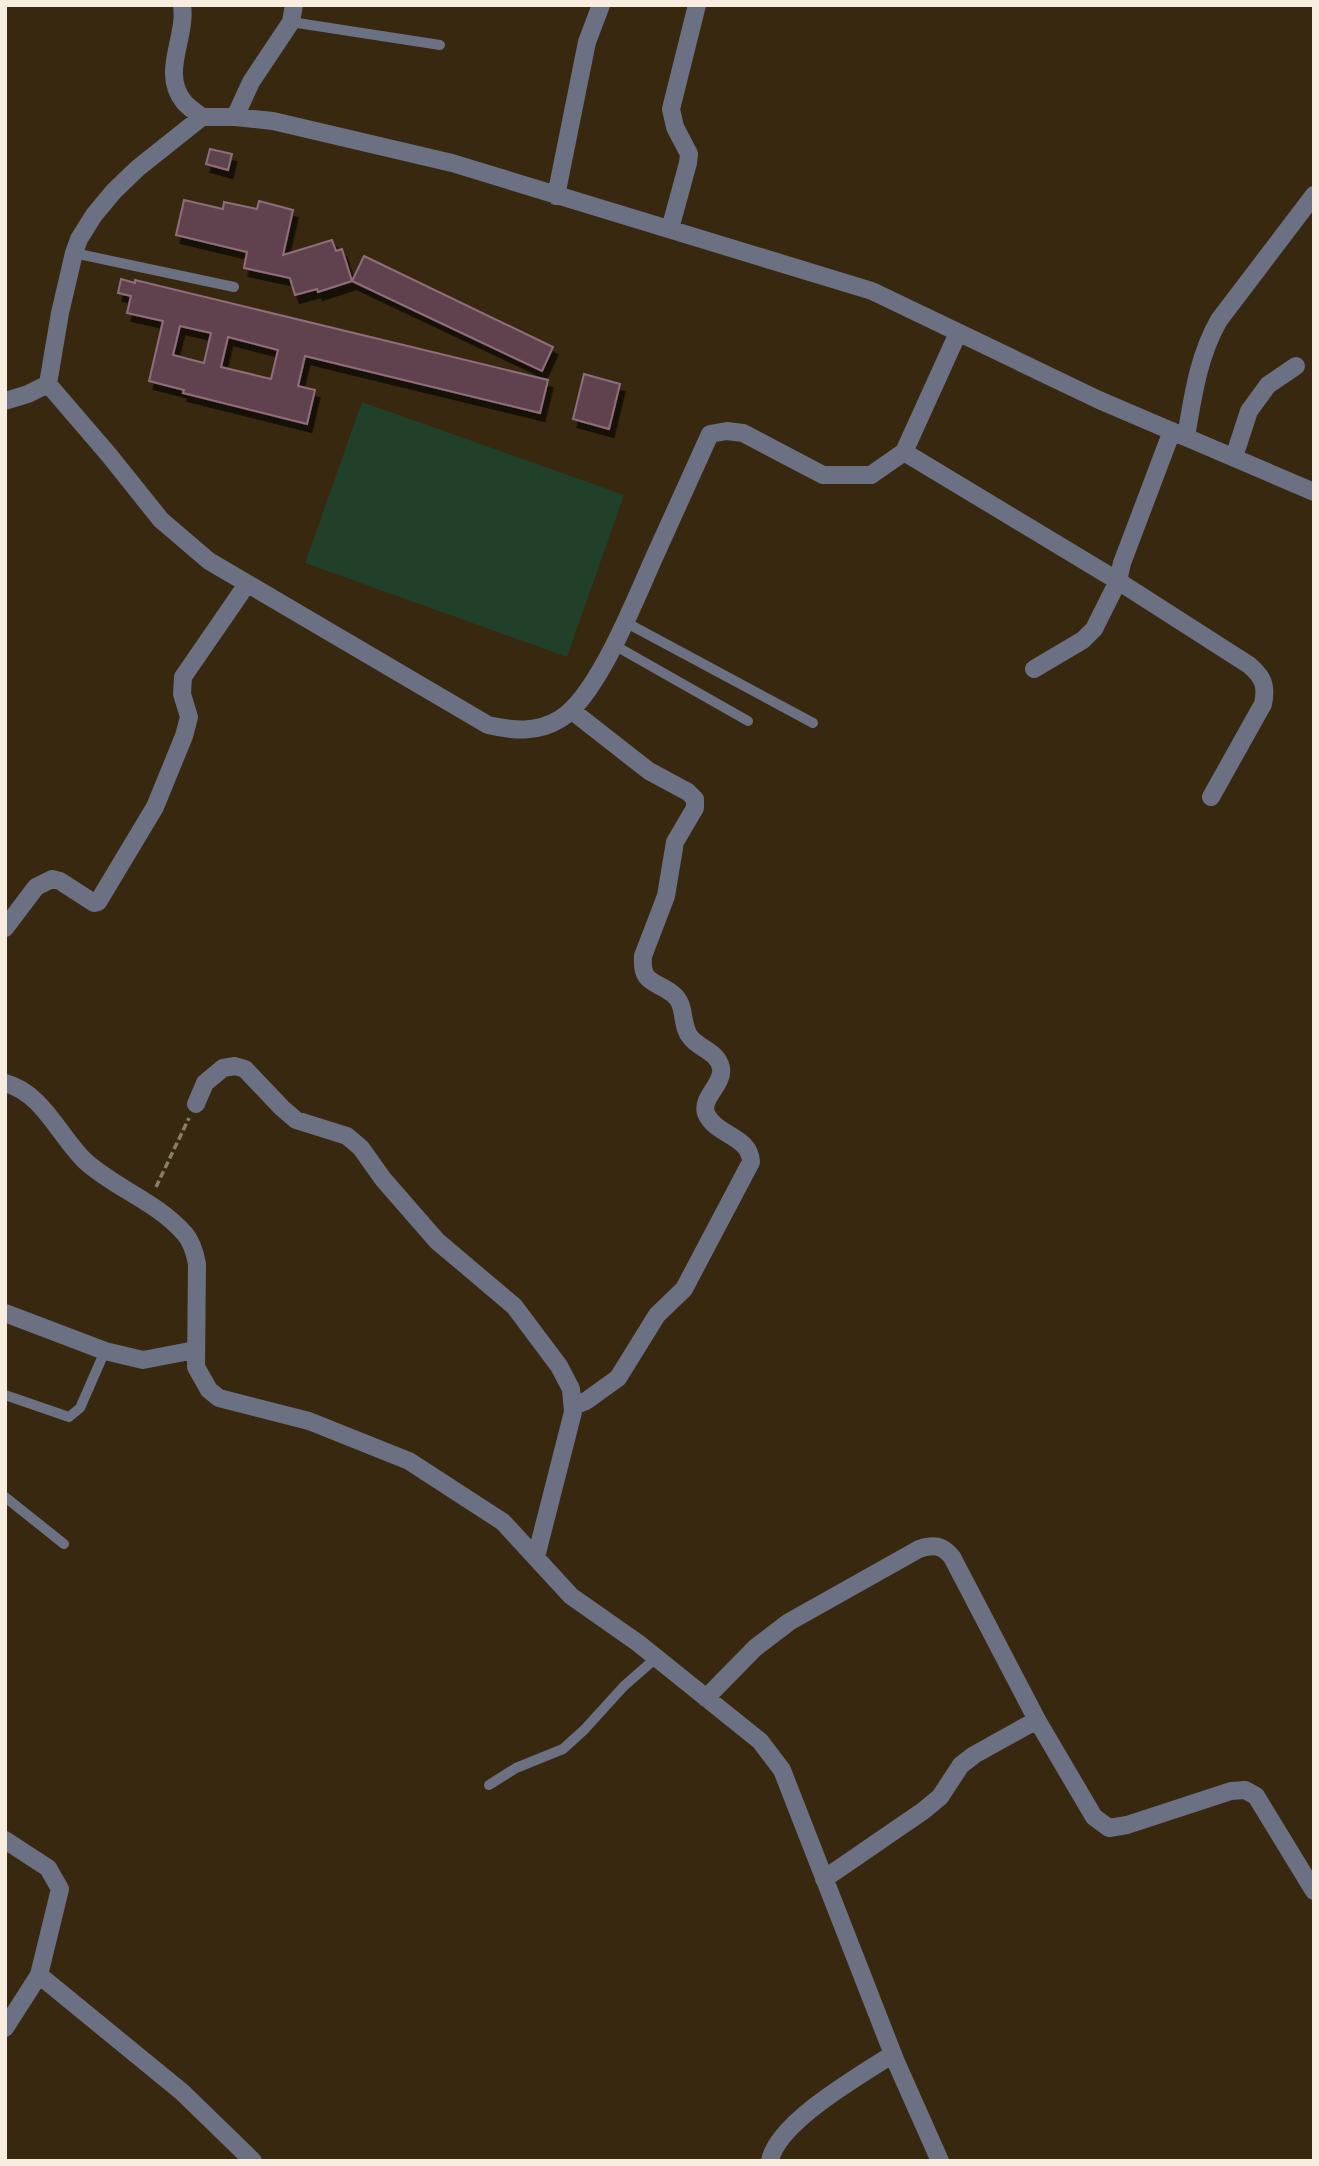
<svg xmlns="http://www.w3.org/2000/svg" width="1319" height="2166" viewBox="0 0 1319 2166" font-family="'IBM Plex Sans',sans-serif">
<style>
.green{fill:#214029}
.building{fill:#60424f;stroke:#8e6e7b;stroke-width:2;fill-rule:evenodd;filter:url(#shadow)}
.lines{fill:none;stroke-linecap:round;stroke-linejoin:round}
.path{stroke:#897c68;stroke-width:3.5;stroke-dasharray:7 3.5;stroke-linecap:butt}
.lane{stroke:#6b7082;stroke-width:10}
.street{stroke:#6b7082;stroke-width:18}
</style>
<defs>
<filter id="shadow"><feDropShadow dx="4.5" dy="8" stdDeviation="0" flood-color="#0009"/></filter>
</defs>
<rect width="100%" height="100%" fill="#37280f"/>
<!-- green -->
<path class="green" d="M362,402L624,495L567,657L305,563Z"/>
<!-- building -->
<path class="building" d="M210,149L232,154L228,170L206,164Z
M184,200L223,209L224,202L257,209L259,201L293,210L283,255L332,240L336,251L342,249L352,281L318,292L317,289L295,295L290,278L244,268L247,252L176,235Z
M364,256L553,347L542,371L352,281Z
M121,279L135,283V280L548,380L540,413L305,356L298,386L315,390L307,424L183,393L184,390L149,381L163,321L127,313L131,296L118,293ZM180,326L211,333L204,363L173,355ZM228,337L278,350L271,379L221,367Z
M584,374L620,384L609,429L573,419Z"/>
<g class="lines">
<!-- path -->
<path class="path" d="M156,1187L189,1118"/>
<!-- lane -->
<path class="lane" d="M291,22L440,45
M74,253L234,287
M625,622L813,723
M614,645L748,721
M5,1395L69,1417L80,1408L105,1351
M5,1497L64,1544
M489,1785L516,1768L563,1749L584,1730L624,1686L656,1658"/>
<!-- street -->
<path class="street" d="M182,5C187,38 160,73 184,102C189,108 196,112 202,117
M235,117L251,82L291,22L294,5
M556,196L587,42L601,5
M670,229L688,163L689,154L675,127L671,109L697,5
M48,384L109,455L161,520L209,561L488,725C514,731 537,733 560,719C597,697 635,600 653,560C672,518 691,476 710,434L727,431L743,433L823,475H871L904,452L958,333
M5,401L28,394L48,384L60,313L74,253L79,239L94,215L114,191L138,168L202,117H235L273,121L452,163L872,291L1099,400L1314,492
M1172,431L1122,563L1118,581L1249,665C1263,677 1267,685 1263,704L1211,797
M1186,437C1193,396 1198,357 1219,320L1314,195
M904,452L1118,581L1094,629L1083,640L1034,669
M1234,457L1249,411L1268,385L1296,366
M571,710L649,771L688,792L695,799V808L675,842L666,896L643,956C641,985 655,980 673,994C687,1005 680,1026 691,1038C700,1049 718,1052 721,1068C724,1084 701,1097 706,1113C715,1136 750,1135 751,1162L684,1289L657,1315L618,1378L586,1401L573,1406
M5,928L36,887L52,879L60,881L94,903L98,902L155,807L184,736L189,717L182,694L183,677L247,584
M5,1083C43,1093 59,1136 85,1161C116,1189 156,1201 185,1234C192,1242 195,1253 197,1264L196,1367L209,1390L219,1398L309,1421L409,1461L503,1522L571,1596L638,1643L760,1741L782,1770L896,2062L940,2161
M196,1104L205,1083L223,1068L235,1066L245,1069L282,1108L296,1120L347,1136L361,1148L383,1179L437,1241L514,1306L559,1366L571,1389L573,1412L536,1557
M5,1313L105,1351L143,1360L195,1350
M706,1698L755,1648L789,1622L919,1549C934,1544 942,1545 952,1557L1037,1720L1094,1817L1109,1828L1127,1825L1231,1791L1245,1790L1256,1796L1314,1891
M5,1840L48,1868L60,1889L39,1975L182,2092L253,2161
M824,1879L923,1811L940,1797L961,1765L974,1755L1037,1720
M5,2028L39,1975
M770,2161C777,2122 861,2075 893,2054"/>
</g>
<!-- border -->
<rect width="1319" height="2166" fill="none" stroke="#f8eedf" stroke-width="14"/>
</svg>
